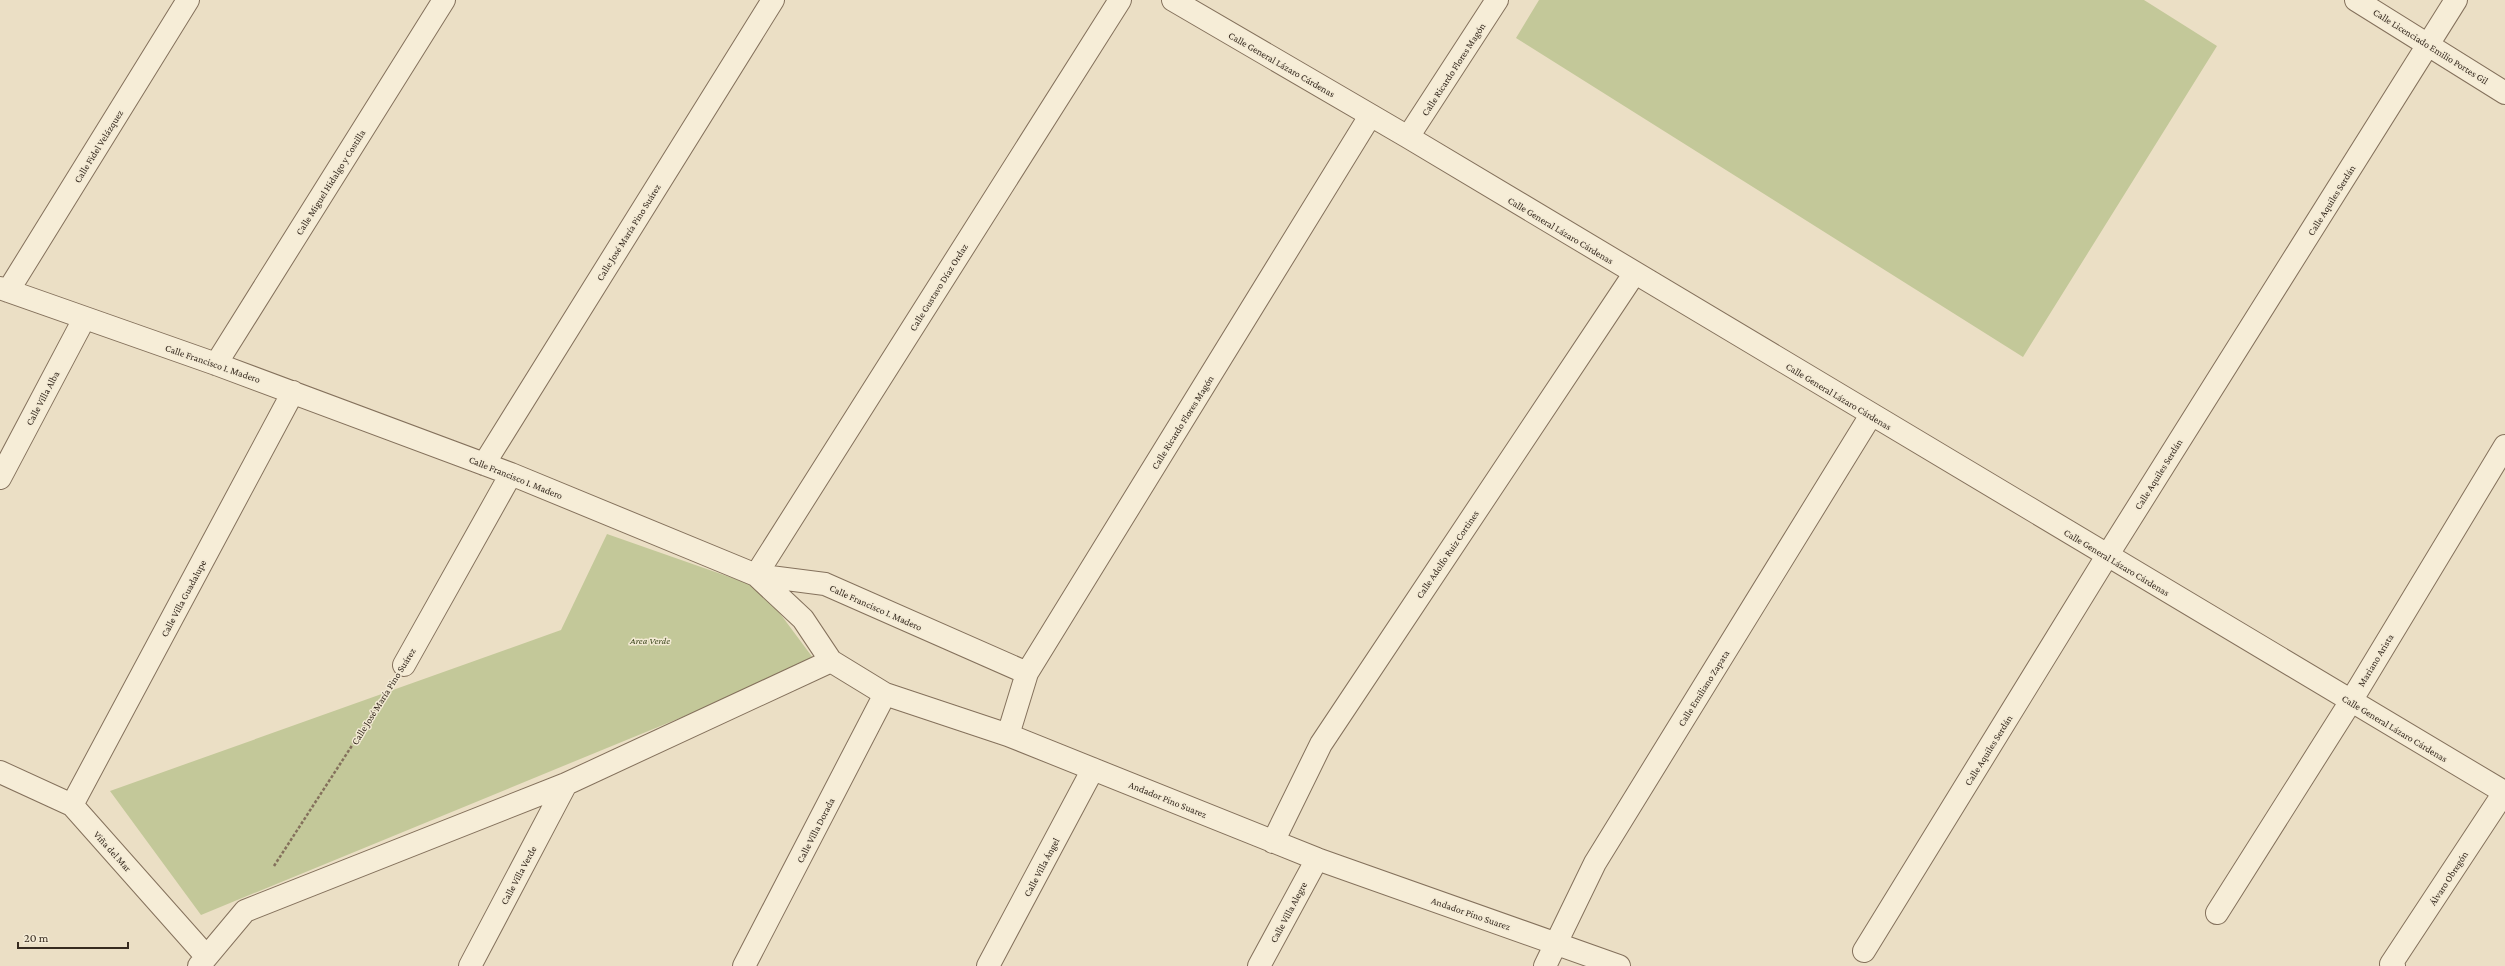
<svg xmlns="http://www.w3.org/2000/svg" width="2505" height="966" viewBox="0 0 2505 966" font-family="'Crimson Pro',serif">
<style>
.green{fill:#c3c899}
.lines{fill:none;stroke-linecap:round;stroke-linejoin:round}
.minor-casing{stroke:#84715c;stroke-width:24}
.path{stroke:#84715c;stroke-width:2.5;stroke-dasharray:3 2;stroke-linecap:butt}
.minor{stroke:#f6edd7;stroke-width:22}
.labels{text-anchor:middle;stroke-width:3;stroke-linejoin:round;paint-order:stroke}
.street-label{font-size:10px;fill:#362a1f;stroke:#f3ead4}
.park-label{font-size:10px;font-style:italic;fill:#465027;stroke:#f3ead4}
</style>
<rect width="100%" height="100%" fill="#ebdfc5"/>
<!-- green -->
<path class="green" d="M1539,0H2144L2217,46L2023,357L1516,38Z
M607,534L761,588L816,662L201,915L110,791L561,630Z"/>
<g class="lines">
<!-- minor casing -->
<g class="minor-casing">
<path id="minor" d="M1173,0L1408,137L2504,792
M2356,0L2505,93
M1408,137L1497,0
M0,288L216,364L511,474L756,575L825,584L1027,673
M8,291L188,0
M216,364L444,0
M484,464L773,0
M0,478L84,319
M756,575L803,619L831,661L885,694L1008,735L1317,859L1619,966
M756,575L1120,0
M404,665L511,474
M1008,735L1027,673L1370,116
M0,772L72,805L206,956
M72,805L293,392
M1273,842L1321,744L1634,274
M2217,913L2351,701L2505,446
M1864,951L2107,556L2456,0
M199,966L245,911L566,784L831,661
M470,966L566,784
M744,966L885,694
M988,966L1093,769
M1259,966L1317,859
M1545,966L1595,863L1871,415
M2394,966L2391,964L2505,791"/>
</g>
<!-- path -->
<path class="path" d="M274,866L388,690"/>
<!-- minor -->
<use href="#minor" class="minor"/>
</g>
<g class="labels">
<!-- street labels -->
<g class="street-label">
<text transform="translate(2431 46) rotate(32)" y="4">Calle Licenciado Emilio Portes Gil</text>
<text transform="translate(1282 64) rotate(30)" y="4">Calle General Lázaro Cárdenas</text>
<text transform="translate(1453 69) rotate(-57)" y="4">Calle Ricardo Flores Magón</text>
<text transform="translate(98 146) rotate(-58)" y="4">Calle Fidel Velázquez</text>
<text transform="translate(330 182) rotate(-58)" y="4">Calle Miguel Hidalgo y Costilla</text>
<text transform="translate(2331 200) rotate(-58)" y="4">Calle Aquiles Serdán</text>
<text transform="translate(1561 230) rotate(31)" y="4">Calle General Lázaro Cárdenas</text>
<text transform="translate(628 232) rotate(-58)" y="4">Calle José María Pino Suárez</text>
<text transform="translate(938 287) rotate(-58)" y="4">Calle Gustavo Díaz Ordaz</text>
<text transform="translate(213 363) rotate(19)" y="4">Calle Francisco I. Madero</text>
<text transform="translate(1839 396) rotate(31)" y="4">Calle General Lázaro Cárdenas</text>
<text transform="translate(42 398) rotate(-62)" y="4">Calle Villa Alba</text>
<text transform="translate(1182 422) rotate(-58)" y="4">Calle Ricardo Flores Magón</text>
<text transform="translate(2158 474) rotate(-58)" y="4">Calle Aquiles Serdán</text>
<text transform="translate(516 477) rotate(22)" y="4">Calle Francisco I. Madero</text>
<text transform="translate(1447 554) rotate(-56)" y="4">Calle Adolfo Ruiz Cortines</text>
<text transform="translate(2117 562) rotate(31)" y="4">Calle General Lázaro Cárdenas</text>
<text transform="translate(183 598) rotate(-62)" y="4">Calle Villa Guadalupe</text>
<text transform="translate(876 607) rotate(24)" y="4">Calle Francisco I. Madero</text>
<text transform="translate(2375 660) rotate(-59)" y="4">Mariano Arista</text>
<text transform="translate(1703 688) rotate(-58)" y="4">Calle Emiliano Zapata</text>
<text transform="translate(383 696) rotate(-58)" y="4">Calle José María Pino Suárez</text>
<text transform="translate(2395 728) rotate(31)" y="4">Calle General Lázaro Cárdenas</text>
<text transform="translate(1988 750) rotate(-58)" y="4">Calle Aquiles Serdán</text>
<text transform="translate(1168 799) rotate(22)" y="4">Andador Pino Suarez</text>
<text transform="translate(815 830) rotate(-63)" y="4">Calle Villa Dorada</text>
<text transform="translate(113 851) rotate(48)" y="4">Viña del Mar</text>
<text transform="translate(1041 867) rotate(-62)" y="4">Calle Villa Ángel</text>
<text transform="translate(518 875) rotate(-62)" y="4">Calle Villa Verde</text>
<text transform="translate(2448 878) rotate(-57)" y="4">Álvaro Obregón</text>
<text transform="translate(1288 912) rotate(-62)" y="4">Calle Villa Alegre</text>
<text transform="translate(1471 913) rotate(19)" y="4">Andador Pino Suarez</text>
</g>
<!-- park labels -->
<g class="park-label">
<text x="650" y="644">Area Verde</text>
</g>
</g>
<!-- scale -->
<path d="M18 942v6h110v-6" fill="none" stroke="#362a1f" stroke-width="2"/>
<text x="24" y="942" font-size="12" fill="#362a1f" stroke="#f3ead4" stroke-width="3" paint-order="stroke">20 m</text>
</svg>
